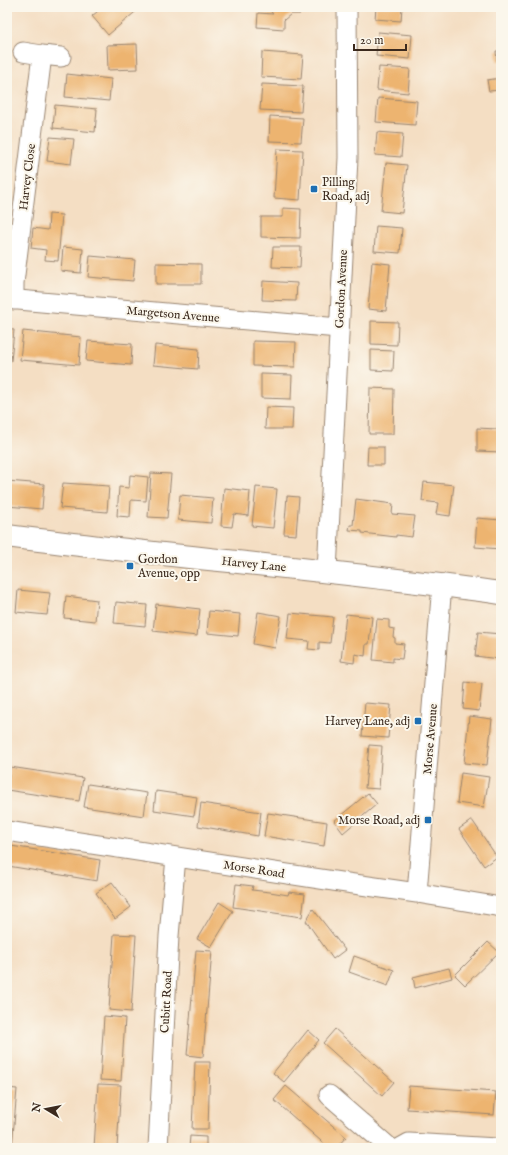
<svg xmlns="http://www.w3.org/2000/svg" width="508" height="1155" viewBox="0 0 508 1155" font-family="'IM FELL English',serif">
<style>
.building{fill:#edb46f}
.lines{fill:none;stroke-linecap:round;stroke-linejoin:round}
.street-casing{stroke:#988470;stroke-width:21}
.secondary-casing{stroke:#988470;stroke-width:24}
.street{stroke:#fff;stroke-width:19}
.secondary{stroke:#fff;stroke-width:22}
.poi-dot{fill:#1f6fb2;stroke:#fbf7ec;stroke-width:1.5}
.labels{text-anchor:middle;stroke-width:4;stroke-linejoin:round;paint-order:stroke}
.street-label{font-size:12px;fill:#3b2a1e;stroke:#fbf7ec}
.poi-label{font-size:12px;fill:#3b2a1e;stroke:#fbf7ec;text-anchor:start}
</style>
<rect width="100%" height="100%" fill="#fbf7ec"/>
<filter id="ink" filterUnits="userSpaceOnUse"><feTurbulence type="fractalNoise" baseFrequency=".025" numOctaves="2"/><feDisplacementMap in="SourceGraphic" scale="8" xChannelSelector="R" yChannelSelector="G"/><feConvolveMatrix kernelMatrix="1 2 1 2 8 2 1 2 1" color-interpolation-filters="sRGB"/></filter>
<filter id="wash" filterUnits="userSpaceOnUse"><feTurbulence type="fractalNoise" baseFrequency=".012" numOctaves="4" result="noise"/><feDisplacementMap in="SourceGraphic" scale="16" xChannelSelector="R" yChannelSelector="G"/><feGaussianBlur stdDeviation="0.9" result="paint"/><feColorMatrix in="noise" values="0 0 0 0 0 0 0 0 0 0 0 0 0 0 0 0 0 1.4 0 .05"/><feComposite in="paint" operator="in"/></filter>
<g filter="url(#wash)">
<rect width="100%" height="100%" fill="#f4dec3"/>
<g id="blocks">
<!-- building -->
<path class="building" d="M103,7H141L108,35L92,16Z
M269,7H300V14H291L284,20V29L257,27L258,13L273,14L268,8Z
M376,7H402L401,21L375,19Z
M378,32L412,35L410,59L376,56Z
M137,44L138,69L108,70L107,45Z
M496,51H501V61H497Z
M262,52L303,55L301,79L261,77Z
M379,67L410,69L408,93L377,90Z
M67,74L111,79L109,101L65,97Z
M501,78V90L489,91L487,80Z
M262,84L303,86L301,112L260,110Z
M378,98L417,101L415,125L376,122Z
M55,105L97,109L95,132L53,128Z
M270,116L303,118L301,142L269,141Z
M377,132L403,134L401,157L375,155Z
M50,137L74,139L71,164L47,161Z
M277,149L303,150L300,200L274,198Z
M386,163L407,165L402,213L381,211Z
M283,208L301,209L300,238L261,237V217H283Z
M49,214L62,215L58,261L45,260L46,250L31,248L33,228L48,230Z
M376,226L402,228L400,253L374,251Z
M63,247L83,249L81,273L61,271Z
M273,247H301L300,268L272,267Z
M90,256L135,260L133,281L88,277Z
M372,262L390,264L386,311L368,309Z
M156,263L201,264V284H156Z
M263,281L297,283L296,301L262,300Z
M371,321L398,322L397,345L371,344Z
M7,329L14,330L11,361L7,360Z
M23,331L81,337L79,365L20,360Z
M88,341L132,344L131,365L86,361Z
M253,341L296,342L295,367L253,366Z
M155,345L199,349L198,369L153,365Z
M371,350L394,351L393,371L371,370Z
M261,374L292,375L291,399L261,398Z
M370,388L394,389L393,434H369Z
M266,407L293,408L292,429H265Z
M498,423H501V452L477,451V428L497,429Z
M368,447H384V465H367Z
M151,473L171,474L167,518L148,517Z
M130,475L148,477L146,501L131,500L130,517L117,516L119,487L129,488Z
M7,481L44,484L42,509L7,506Z
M424,482L454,485L450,516L436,514L438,503L422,501Z
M63,483L109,486L107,512L60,508Z
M256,487L277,489L273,528L252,526Z
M224,488L250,491L248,516L234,514L232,527L221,526Z
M180,495L213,498L211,523L178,520Z
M287,496L299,497L296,535L284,534Z
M356,499L393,504L392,514L415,516L412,537L396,535V537L362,533V531L349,530L350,525H353Z
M477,518L501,520V549L475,547Z
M18,590L50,593L47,615L16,612Z
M66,596L97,600L95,621L64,618Z
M116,602L147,605L145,626L114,623Z
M156,604L200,609L197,636L153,631Z
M209,611L240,614L238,636L207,633Z
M258,612L281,616L275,648L253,644Z
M290,613L333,617L330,643L319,642V650L308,649L309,641L287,639Z
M346,614L372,617L369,644H366L365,656L355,654L354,663L341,661Z
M377,619L389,620V628L394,629L393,637L395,638V643L404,644L402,659L393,658V662L373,660Z
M478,632L501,634L499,659L475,656Z
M465,682L482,684L479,711L463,709Z
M365,703L391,705L388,738L362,736Z
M469,716L492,719L487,765L464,763Z
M369,745L382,746L379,789L365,788Z
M10,767L83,778L79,801L7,790Z
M461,773L489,777L484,807L457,803Z
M88,784L147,793L144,816L84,807Z
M156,791L197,797L194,816L154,810Z
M368,793L377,804L343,833L334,821Z
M201,803L261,812L258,836L198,826Z
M268,813L327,822L324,846L264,836Z
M472,820L497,857L484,866L459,829Z
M11,846L100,860L97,881L8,866Z
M500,866H501V880L498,879Z
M112,882L131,907L115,919L96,893Z
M236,884L253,886L252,890L270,892L288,895L289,892L305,894L302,917L233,907Z
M219,902L233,911L211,947L197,939Z
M313,909L345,950L333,959L306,921Z
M114,934L136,935L131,1012L109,1010Z
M488,942L499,952L465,985L455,975Z
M196,950L212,951L203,1057L187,1055Z
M354,956L394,970L388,986L349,972Z
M449,968L452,978L415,988L413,977Z
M104,1016L125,1018L121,1081L100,1080Z
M335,1029L394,1082L382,1096L323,1043Z
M308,1030L319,1040L284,1082L273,1073Z
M195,1062H210L208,1129H192Z
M98,1084L121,1085L117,1148H94Z
M286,1086L346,1137L336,1148H329L274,1100Z
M409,1086L496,1092L494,1115L407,1109Z
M7,1088L17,1089L12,1148H7Z
M190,1136L206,1137V1148H189Z"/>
</g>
</g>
<g filter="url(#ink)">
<use href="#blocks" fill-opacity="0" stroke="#988470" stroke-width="1"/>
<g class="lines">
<!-- street casing -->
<g class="street-casing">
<path id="street" d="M42,55L61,57
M7,299L339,328
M14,300V283L42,55L23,52
M327,571L348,158L347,7
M7,831L340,882L417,893L501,907
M417,893L442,584
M329,1095L390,1148
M158,1148L169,936L176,857
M400,1148L409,1143L497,1148"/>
</g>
<!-- secondary casing -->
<g class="secondary-casing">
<path id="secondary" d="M7,536C171,557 337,570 501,593"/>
</g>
<!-- street -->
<use href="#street" class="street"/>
<!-- secondary -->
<use href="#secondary" class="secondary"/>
</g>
</g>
<!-- markers -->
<g class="poi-dot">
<rect x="310" y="185" width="8" height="8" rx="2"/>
<rect x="126" y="562" width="8" height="8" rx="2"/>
<rect x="414" y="717" width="8" height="8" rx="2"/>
<rect x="424" y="816" width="8" height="8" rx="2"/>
</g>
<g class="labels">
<!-- street labels -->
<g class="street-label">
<text transform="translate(27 177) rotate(-83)" y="4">Harvey Close</text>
<text transform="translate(341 289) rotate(-87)" y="4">Gordon Avenue</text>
<text transform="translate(173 314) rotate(5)" y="4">Margetson Avenue</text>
<text transform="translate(254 564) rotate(6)" y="4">Harvey Lane</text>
<text transform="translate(430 739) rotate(-85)" y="4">Morse Avenue</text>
<text transform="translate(254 869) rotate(9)" y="4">Morse Road</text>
<text transform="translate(166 1002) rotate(-87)" y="4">Cubitt Road</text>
</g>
<!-- poi labels -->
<g class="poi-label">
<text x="322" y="186">Pilling<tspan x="322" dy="14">Road, adj</tspan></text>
<text x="138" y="563">Gordon<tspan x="138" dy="14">Avenue, opp</tspan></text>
<text x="410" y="725" text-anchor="end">Harvey Lane, adj</text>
<text x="420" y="824" text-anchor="end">Morse Road, adj</text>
</g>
</g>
<!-- margin -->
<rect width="508" height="1155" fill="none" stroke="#fbf7ec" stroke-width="24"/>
<!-- north arrow -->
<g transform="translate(46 1109) rotate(280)" stroke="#fbf7ec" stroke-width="3" paint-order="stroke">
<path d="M0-3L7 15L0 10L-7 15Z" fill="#3b2a1e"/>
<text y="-6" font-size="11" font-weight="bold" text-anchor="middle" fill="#3b2a1e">N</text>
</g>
<!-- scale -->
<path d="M354 44v6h52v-6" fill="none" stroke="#3b2a1e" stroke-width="2"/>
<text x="360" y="44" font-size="12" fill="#3b2a1e" stroke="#fbf7ec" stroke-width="3" paint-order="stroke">20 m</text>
</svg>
